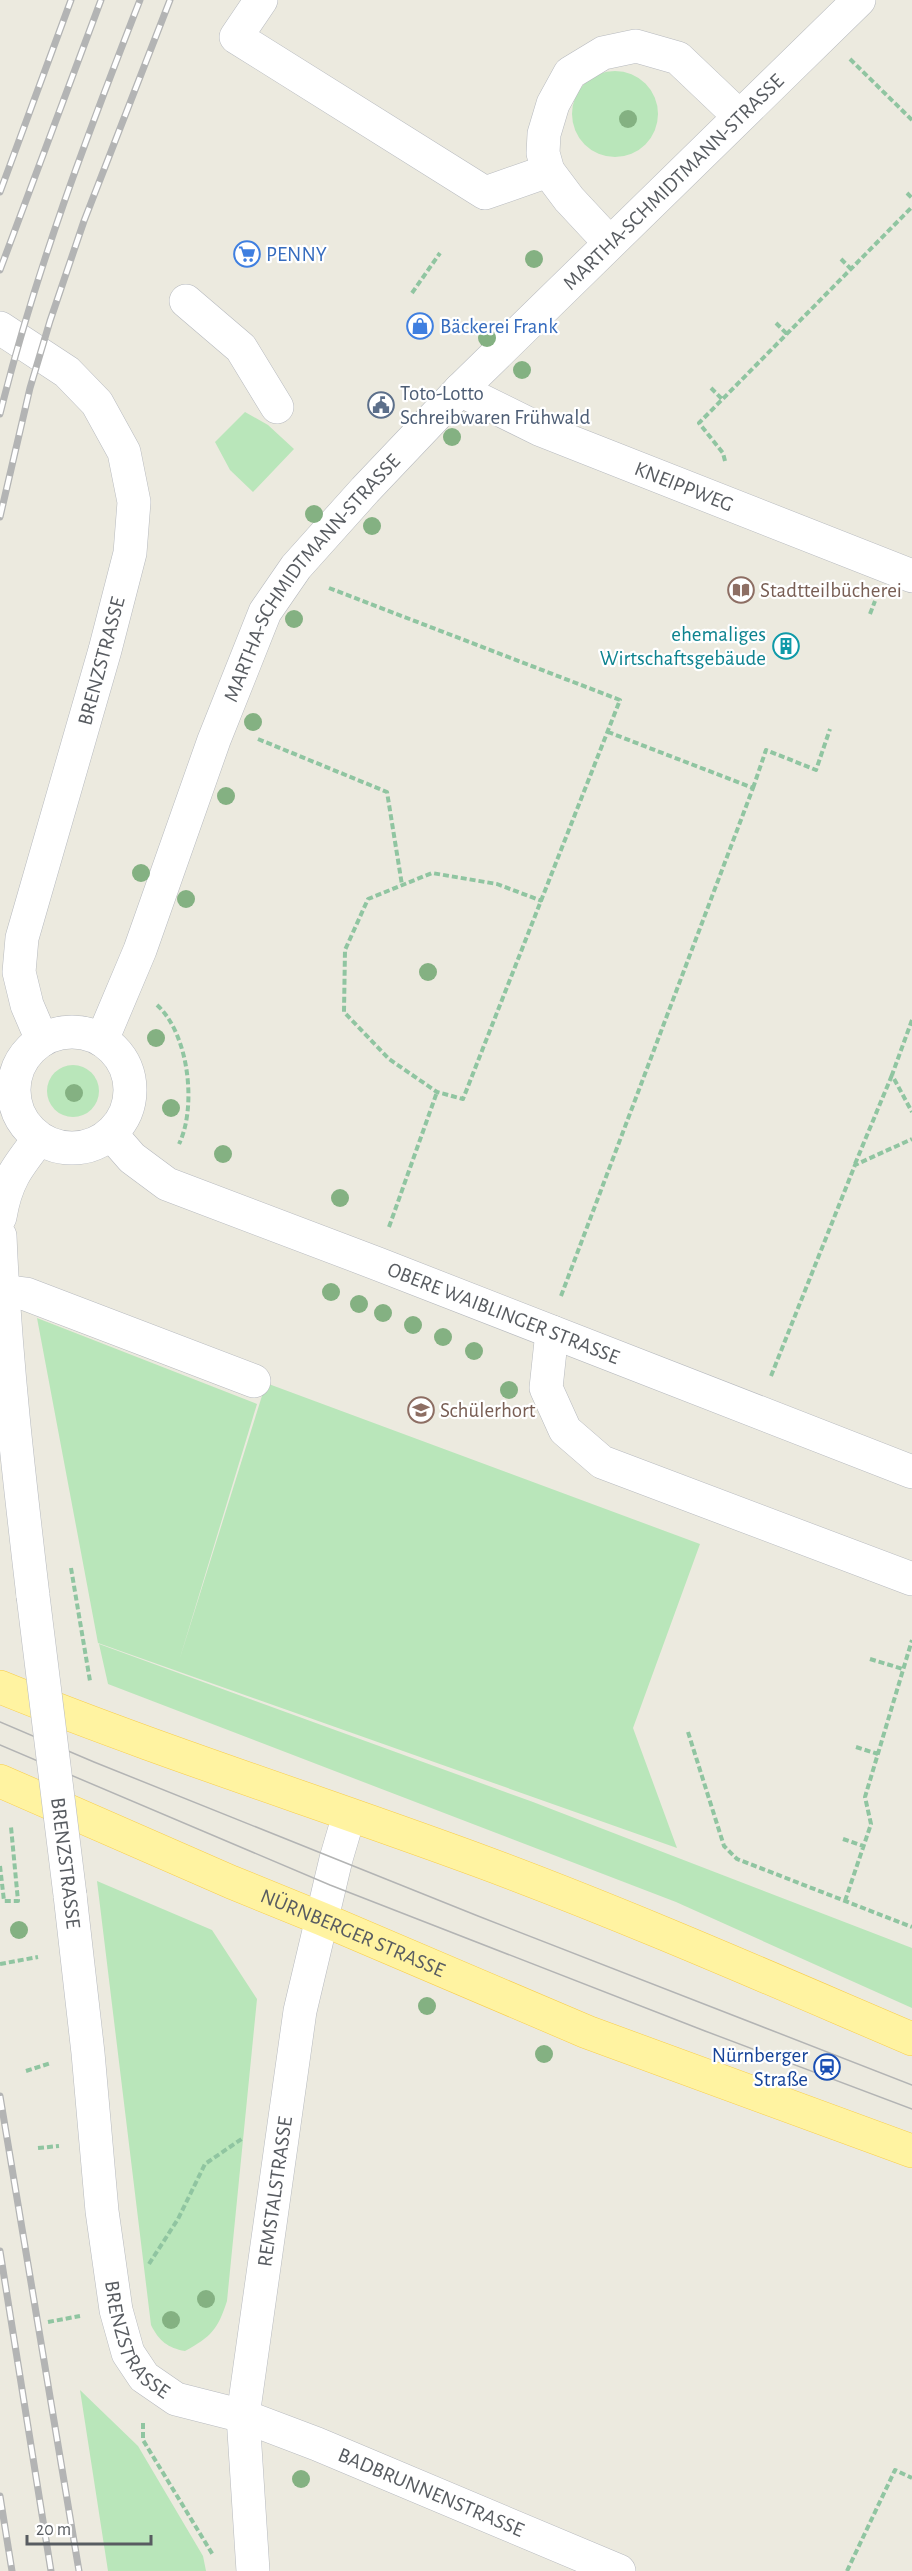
<svg xmlns="http://www.w3.org/2000/svg" width="912" height="2571" viewBox="0 0 912 2571" font-family="'Alegreya Sans',sans-serif">
<style>
.green{fill:#b9e6ba}
.lines{fill:none;stroke-linecap:round;stroke-linejoin:round}
.minor-casing{stroke:#b7babf;stroke-width:34}
.major-casing{stroke:#f9ce4b;stroke-width:34}
.path{stroke:#90c5a1;stroke-width:4;stroke-dasharray:6 3;stroke-linecap:butt}
.minor{stroke:#fff;stroke-width:33}
.major{stroke:#fff3a1;stroke-width:33}
.tram{stroke:#b3b4b4;stroke-width:1.5}
.rail-casing{stroke:#b3b4b4;stroke-width:7}
.rail{stroke:#fff;stroke-width:4.5;stroke-dasharray:14;stroke-linecap:butt}
.minor-bridge-casing{stroke:#b7babf;stroke-width:34;stroke-linecap:butt}
.minor-bridge{stroke:#fff;stroke-width:33}
.tree{fill:#84b182}
.labels{text-anchor:middle;stroke-width:4.5;stroke-linejoin:round;paint-order:stroke}
.street-label{font-size:21px;fill:#585c61;stroke:#fff}
.shop-label{font-size:21px;fill:#366cbe;stroke:#fff;text-anchor:start}
.service-label{font-size:21px;fill:#4e5e75;stroke:#fff;text-anchor:start}
.education-label{font-size:21px;fill:#785e54;stroke:#fff;text-anchor:start}
.culture-label{font-size:21px;fill:#0d838f;stroke:#fff;text-anchor:end}
.transit-label{font-size:21px;fill:#164399;stroke:#fff;text-anchor:end}
</style>
<rect width="100%" height="100%" fill="#eceadf"/>
<!-- green -->
<path class="green" d="M572 114a43 43 0 1 1 86 0a43 43 0 1 1-86 0Z
M245,412L268,425L294,449L253,492L230,470L215,442Z
M47 1091a26 26 0 1 1 52 0a26 26 0 1 1-52 0Z
M37,1318L257,1404L179,1661L266,1383L700,1544L633,1728L677,1848L98,1643Z
M99,1644L533,1802L912,1948V2008L676,1902L108,1684Z
M97,1881L212,1930L257,1999L227,2301C218,2329 211,2337 185,2351C168,2348 159,2341 151,2325Z
M80,2390L138,2446L203,2556L206,2571H108Z"/>
<g class="lines">
<!-- minor casing -->
<g class="minor-casing">
<g id="minor">
<path d="M261,0L236,37L485,193L548,171"/>
<path d="M609,242L569,199L548,171L543,153L544,134L553,104L570,73L603,53L636,46L678,58L739,116"/>
<path d="M186,301L241,348L277,407"/>
<path d="M0,328L67,372L97,403L124,452L134,502L130,553L105,650L22,938L19,972L27,1005L42,1040"/>
<path id="s1" d="M460,390L541,430L912,576"/>
<circle cx="72" cy="1090" r="58"/>
<path id="s2" d="M102,1040L140,950L214,740L265,612L296,567L365,490L460,390L859,0"/>
<path id="s3" d="M111,1134L132,1158L167,1184L378,1264L912,1472"/>
<path d="M0,1217C6,1181 17,1167 39,1139"/>
<path d="M0,1236C5,1357 19,1477 33,1596"/>
<path d="M2,1291L26,1294L254,1381"/>
<path d="M552,1332L546,1388L565,1430L602,1462L912,1579"/>
<path id="s4" d="M70,1895L88,2053L102,2211L116,2310L128,2353L144,2377L176,2399L243,2416L317,2444L619,2571"/>
<path id="s5" d="M253,2571L243,2416L300,2011L336,1859L349,1815"/>
</g>
</g>
<!-- major casing -->
<g class="major-casing">
<g id="major">
<path d="M0,1687C158,1751 320,1802 480,1861C626,1915 769,1978 912,2039"/>
<path id="s6" d="M0,1781L231,1882L322,1919L587,2032L912,2151"/>
</g>
</g>
<!-- path -->
<path class="path" d="M850,59L912,120
M907,193L912,198
M841,259L851,269
M412,293L440,253
M776,323L787,334
M711,388L722,399
M725,461L723,453L699,423L912,207
M329,588L620,700L463,1099L437,1092L389,1059L344,1012L345,950L368,899L432,873L497,884L542,901
M870,614L875,601
M258,739L387,792L402,885
M753,788L766,750L816,770L830,729
M157,1005C189,1034 197,1107 179,1144
M912,1020L892,1075L912,1112
M855,1164L892,1075
M389,1227L437,1092
M561,1296L753,788L608,732
M771,1376L855,1165L912,1139
M71,1568L90,1681
M870,1659L903,1669
M688,1732L724,1846L737,1859L912,1927
M856,1747L878,1754
M843,1839L863,1846
M0,1866L4,1901H18L11,1827
M845,1901L871,1824L865,1797L912,1640
M0,1964L38,1957
M26,2071L51,2063
M38,2148L59,2146
M149,2264L178,2219L205,2164L243,2138
M48,2322L80,2316
M143,2423V2440L213,2555
M847,2571L895,2470L912,2478"/>
<!-- minor -->
<use href="#minor" class="minor"/>
<!-- major -->
<use href="#major" class="major"/>
<!-- tram -->
<path class="tram" d="M0,1722L94,1762L478,1916L912,2085
M0,1745L330,1885L705,2031L912,2109"/>
<!-- rail casing -->
<g class="rail-casing">
<path id="rail" d="M0,192L71,0
M0,270L101,0
M0,414C35,272 87,136 140,0
M0,517L30,388L50,321L84,221L170,0
M0,2096L79,2571
M0,2251L51,2571
M0,2496L12,2571"/>
</g>
<!-- rail -->
<use href="#rail" class="rail"/>
<!-- minor-bridge casing -->
<g class="minor-bridge-casing">
<path id="minor-bridge" d="M33,1596L70,1895"/>
</g>
<!-- minor-bridge -->
<use href="#minor-bridge" class="minor-bridge"/>
</g>
<!-- trees -->
<g class="tree">
<circle cx="628" cy="119" r="9"/>
<circle cx="534" cy="259" r="9"/>
<circle cx="487" cy="338" r="9"/>
<circle cx="522" cy="370" r="9"/>
<circle cx="452" cy="437" r="9"/>
<circle cx="314" cy="514" r="9"/>
<circle cx="372" cy="526" r="9"/>
<circle cx="294" cy="619" r="9"/>
<circle cx="253" cy="722" r="9"/>
<circle cx="226" cy="796" r="9"/>
<circle cx="141" cy="873" r="9"/>
<circle cx="186" cy="899" r="9"/>
<circle cx="428" cy="972" r="9"/>
<circle cx="156" cy="1038" r="9"/>
<circle cx="74" cy="1093" r="9"/>
<circle cx="171" cy="1108" r="9"/>
<circle cx="223" cy="1154" r="9"/>
<circle cx="340" cy="1198" r="9"/>
<circle cx="331" cy="1292" r="9"/>
<circle cx="359" cy="1304" r="9"/>
<circle cx="383" cy="1313" r="9"/>
<circle cx="413" cy="1325" r="9"/>
<circle cx="443" cy="1337" r="9"/>
<circle cx="474" cy="1351" r="9"/>
<circle cx="509" cy="1390" r="9"/>
<circle cx="19" cy="1930" r="9"/>
<circle cx="427" cy="2006" r="9"/>
<circle cx="544" cy="2054" r="9"/>
<circle cx="206" cy="2299" r="9"/>
<circle cx="171" cy="2320" r="9"/>
<circle cx="301" cy="2479" r="9"/>
</g>
<!-- icons -->
<defs>
<g id="supermarket-ring" transform="scale(1.35)"><circle r="9.5" fill="#fff" stroke="#3f7fe0" stroke-width="1.5"/><path d="M-6-5.5h2.5l.6 2H6L4.5 2H-2.5L-4.4-4H-6ZM-1.5 3.2a1.3 1.3 0 1 0 .1 0ZM3 3.2a1.3 1.3 0 1 0 .1 0Z" fill="#3f7fe0"/></g>
<g id="shop-ring" transform="scale(1.35)"><circle r="9.5" fill="#fff" stroke="#3f7fe0" stroke-width="1.5"/><path d="M-5-2.5h2.3a2.7 3.5 0 0 1 5.4 0H5L5.5 6h-11ZM-1.5-2.5h3a1.5 2.3 0 0 0-3 0Z" fill="#3f7fe0"/></g>
<g id="civic-ring" transform="scale(1.35)"><circle r="9.5" fill="#fff" stroke="#5c6f8a" stroke-width="1.5"/><path d="M-.6-6.5H3V-4.5H.6V-3L4-1V1h2V6H-6V1h2V-1L-.6-3ZM-1.2 2.5V6h2.4V2.5Z" fill="#5c6f8a"/></g>
<g id="library-ring" transform="scale(1.35)"><circle r="9.5" fill="#fff" stroke="#8d6e63" stroke-width="1.5"/><path d="M-6-4Q-3-5.5-.7-3.5V5Q-3 3-6 4ZM6-4Q3-5.5 .7-3.5V5Q3 3 6 4Z" fill="#8d6e63"/></g>
<g id="building-ring" transform="scale(1.35)"><circle r="9.5" fill="#fff" stroke="#0f9aa8" stroke-width="1.5"/><path d="M-4-6H4V6H1V3H-1V6H-4ZM-2.5-4.3h1.7v1.8h-1.7ZM.8-4.3h1.7v1.8H.8ZM-2.5-1h1.7V.8h-1.7ZM.8-1h1.7V.8H.8Z" fill="#0f9aa8"/></g>
<g id="school-ring" transform="scale(1.35)"><circle r="9.5" fill="#fff" stroke="#8d6e63" stroke-width="1.5"/><path d="M0-5L7-2L0 1L-7-2ZM-4 1L0 2.5L4 1V4Q0 6-4 4Z" fill="#8d6e63"/></g>
<g id="station-ring" transform="scale(1.35)"><circle r="9.5" fill="#fff" stroke="#1a4fb4" stroke-width="1.5"/><path d="M-3-6H3Q5-6 5-4V2Q5 4 3 4L4.5 6H3L1.5 4h-3L-3 6H-4.5L-3 4Q-5 4-5 2V-4Q-5-6-3-6ZM-3.5-4v3h7v-3ZM-3.5 1v1.5H-2V1ZM2 1v1.5H3.5V1Z" fill="#1a4fb4"/></g>
</defs>
<g fill-rule="evenodd">
<use href="#supermarket-ring" x="247" y="254"/>
<use href="#shop-ring" x="420" y="326"/>
<use href="#civic-ring" x="381" y="405"/>
<use href="#library-ring" x="741" y="590"/>
<use href="#building-ring" x="786" y="646"/>
<use href="#school-ring" x="421" y="1410"/>
<use href="#station-ring" x="827" y="2067"/>
</g>
<g class="labels">
<!-- street labels -->
<g class="street-label">
<text dy="7" stroke="none"><textPath href="#s2" startOffset="1052">MARTHA-SCHMIDTMANN-STRASSE</textPath></text>
<text dy="7" stroke="none"><textPath href="#s1" startOffset="244">KNEIPPWEG</textPath></text>
<text dy="7" stroke="none"><textPath href="#s2" startOffset="512">MARTHA-SCHMIDTMANN-STRASSE</textPath></text>
<text transform="translate(101 661) rotate(-75)" y="7">BRENZSTRASSE</text>
<text dy="7" stroke="none"><textPath href="#s3" startOffset="436">OBERE WAIBLINGER STRASSE</textPath></text>
<text transform="translate(66 1863) rotate(83)" y="7">BRENZSTRASSE</text>
<text dy="7" stroke="none"><textPath href="#s6" startOffset="384">NÜRNBERGER STRASSE</textPath></text>
<text dy="7" stroke="none"><textPath href="#s5" startOffset="382">REMSTALSTRASSE</textPath></text>
<text dy="7" stroke="none"><textPath href="#s4" startOffset="454">BRENZSTRASSE</textPath></text>
<text dy="7" stroke="none"><textPath href="#s4" startOffset="802">BADBRUNNENSTRASSE</textPath></text>
</g>
<!-- shop labels -->
<g class="shop-label">
<text x="266" y="261">PENNY</text>
<text x="440" y="333">Bäckerei Frank</text>
</g>
<!-- service labels -->
<g class="service-label">
<text x="400" y="400">Toto-Lotto<tspan x="400" dy="24">Schreibwaren Frühwald</tspan></text>
</g>
<!-- education labels -->
<g class="education-label">
<text x="760" y="597">Stadtteilbücherei</text>
<text x="440" y="1417">Schülerhort</text>
</g>
<!-- culture labels -->
<g class="culture-label">
<text x="766" y="641">ehemaliges<tspan x="766" dy="24">Wirtschaftsgebäude</tspan></text>
</g>
<!-- transit labels -->
<g class="transit-label">
<text x="808" y="2062">Nürnberger<tspan x="808" dy="24">Straße</tspan></text>
</g>
</g>
<!-- scale -->
<path d="M27 2535v9h124v-9" fill="none" stroke="#585c61" stroke-width="3"/>
<text x="36" y="2535" font-size="18" fill="#585c61" stroke="#ffffff" stroke-width="4.5" paint-order="stroke">20 m</text>
</svg>
